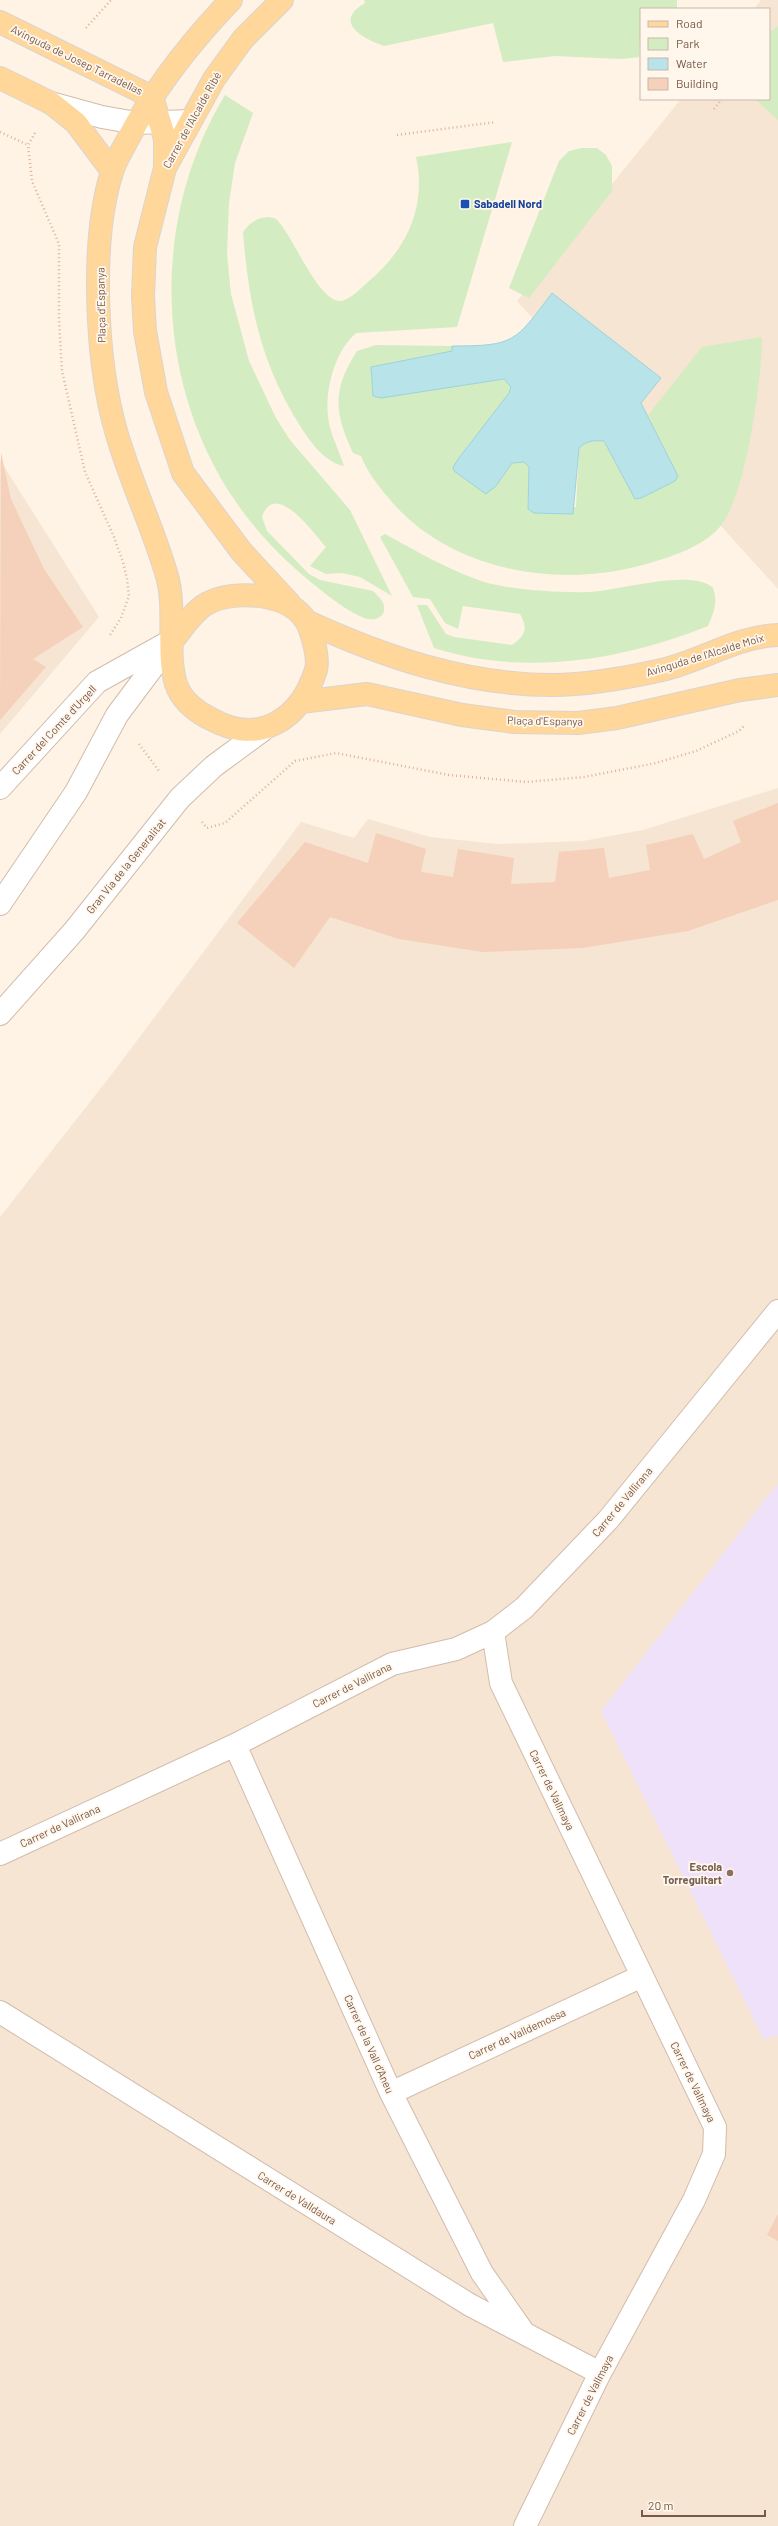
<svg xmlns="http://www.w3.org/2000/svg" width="778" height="2526" viewBox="0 0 778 2526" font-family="Barlow,sans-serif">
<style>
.residential{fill:#f6e5d2}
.education{fill:#f0e1fa}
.green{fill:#d4ecc1}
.water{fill:#b7e3e9;stroke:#9dd3db}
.building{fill:#f5d0ba}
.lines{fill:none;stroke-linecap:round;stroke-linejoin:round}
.minor-casing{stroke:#d2bcac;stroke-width:24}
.major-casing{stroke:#dcd4cf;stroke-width:24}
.path{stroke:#dab39d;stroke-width:2.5;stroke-dasharray:1 3;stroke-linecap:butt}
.minor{stroke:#fff;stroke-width:22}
.major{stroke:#ffd79a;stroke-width:22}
.transit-dot{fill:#1a4fb4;stroke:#fff7ec;stroke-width:1.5}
.education-dot{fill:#8d6e63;stroke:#fff7ec;stroke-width:1.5}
.labels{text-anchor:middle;stroke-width:3.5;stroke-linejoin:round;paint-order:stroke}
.street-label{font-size:11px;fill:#785848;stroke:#fff7ec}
.transit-label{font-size:11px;font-weight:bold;fill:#164399;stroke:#fff7ec;text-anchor:start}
.education-label{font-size:11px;font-weight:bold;fill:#785e54;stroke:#fff7ec;text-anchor:end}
</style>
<rect width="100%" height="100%" fill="#fef3e4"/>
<!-- residential -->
<path class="residential" d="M761,0H778V589L517,301L681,99H769V9H754Z
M0,460L99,617L0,734Z
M778,788V2526H0V1217L115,1070L301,822L354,838L368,819L430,837L498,844L583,841L643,830Z"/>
<!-- education -->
<path class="education" d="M778,1483V2035L764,2040L601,1711Z"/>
<!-- green -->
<path class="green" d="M364,0H677V9H641L639,57L622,59L555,56L503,62L493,23L384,46C363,39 332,22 365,3Z
M778,26V120L755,99H769V33Z
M225,95L253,113L235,163L229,203L227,254L231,294L249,361L276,418L290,440L350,510L392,596L360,577L342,573L326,574L310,566L326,547C314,534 275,478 262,517L267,531L309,574L320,580L373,591C377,595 383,600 384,606C386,619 372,621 364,618C350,612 334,601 322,591C290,566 259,536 236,502C154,383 150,219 225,95Z
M512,142L457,327L356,333C335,351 325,389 328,416C329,432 339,450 344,466C325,462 313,445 302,429C261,365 249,307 243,232C250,221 264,214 276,219C293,234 318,304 342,301C352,298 361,288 369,281C407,249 427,206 416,157Z
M582,148H597L606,155L612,166V191L529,298L509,288L559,161L569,151Z
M762,337C762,378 746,501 718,529C702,546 674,556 653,562C562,591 447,572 386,495C376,483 367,471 361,456L353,453C334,412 332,390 357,351L376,345L452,346V351L371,367L373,396L381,398L504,379L511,387L509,393L459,458L496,486L512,463L524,462L529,467L528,509L576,507L579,448C586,441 593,440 603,441L608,448L678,476L648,415L702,347Z
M385,534C416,551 447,569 481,581C509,590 558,593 589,592C619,591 691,568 713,588C718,603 714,612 708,626C623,660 524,677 434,648L417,605H427L446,634L454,637L512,645C526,635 528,628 520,614L463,606L458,629L445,623L430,599L413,597L380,537Z"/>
<!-- water -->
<path class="water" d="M552,293L661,378L641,403L678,476L675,481L641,498L635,499L604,441C593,440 586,441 579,448L573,514L534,513L528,509L529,467L524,462L512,463L496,486L486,494L454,471L453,467L459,458L509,393L511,387L504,379L381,398L373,396L371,367L452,351V346C515,346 515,342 552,293Z"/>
<!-- building -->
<path class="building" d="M1,452L11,499L44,569L83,627L33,659L46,667L0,720Z
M778,803V900L688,931L582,948L483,952L399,939L330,917L294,968L237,923L305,842L368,863L376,833L426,849L421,872L453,877L458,849L514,858L511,884L555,882L559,852L604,848L609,878L650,870L646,845L693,834L704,859L741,842L733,821Z
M778,2214V2241L767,2235Z"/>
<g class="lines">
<!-- minor casing -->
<g class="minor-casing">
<path id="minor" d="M51,103L102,117L136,123L190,121
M0,788L97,682L167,643
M0,904L76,792L117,715L173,640
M0,1014L74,931L180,798L214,766L263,730
M493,1632L501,1683L715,2127L714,2154L694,2200L600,2373L525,2526
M235,1745L391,2093L482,2273L522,2330
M0,1854L235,1745L392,1664L456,1649L493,1632L524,1608L608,1520L778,1311
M0,2012L470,2305L600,2373
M391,2093L642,1976"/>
</g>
<!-- major casing -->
<g class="major-casing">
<path id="major" d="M282,0L243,39L214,79L165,168L145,247L143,296L145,331L156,392L183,473L241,551L289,603
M0,22L152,97L165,139V167
M0,78L51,103L76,123L112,171
M308,622C384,657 467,685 552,685C589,685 626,678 662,670C701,661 738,636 778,635
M173,640C183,628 194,610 208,603C236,589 289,593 306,621C310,627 312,636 314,643C316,651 318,662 316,670C300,720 259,746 211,719C198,713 184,702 178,689C165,660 177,610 167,576C153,527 130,481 116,431C96,361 90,241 112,172C115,161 122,151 127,141C154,88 190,43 231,0
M301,702L367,694L462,715L514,722L578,723L617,718L740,690L778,685"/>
</g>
<!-- path -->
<path class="path" d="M86,28L111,0
M714,109L722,99
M0,132L28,145
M35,133L28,145L32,181L59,244V319L62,371L85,472L114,537L123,562L127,579L129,596L121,618L110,635
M397,135L496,122
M139,744L159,771
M202,822L207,828L225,823L295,761L336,753L449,775L526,782L584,777L656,763L696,751L739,731L745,725"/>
<!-- minor -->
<use href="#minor" class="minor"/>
<!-- major -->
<use href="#major" class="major"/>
</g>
<!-- markers -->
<rect class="transit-dot" x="460" y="199" width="10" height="10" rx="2"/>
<circle class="education-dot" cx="730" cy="1873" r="4"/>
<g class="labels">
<!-- street labels -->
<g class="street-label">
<text transform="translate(77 60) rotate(26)" y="4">Avinguda de Josep Tarradellas</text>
<text transform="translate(192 120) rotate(-61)" y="4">Carrer de l'Alcalde Ribé</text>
<text transform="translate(101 305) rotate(-91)" y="4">Plaça d'Espanya</text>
<text transform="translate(705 655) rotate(-17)" y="4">Avinguda de l'Alcalde Moix</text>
<text transform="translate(545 721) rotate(1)" y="4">Plaça d'Espanya</text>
<text transform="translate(54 730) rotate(-47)" y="4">Carrer del Comte d'Urgell</text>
<text transform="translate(126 866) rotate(-51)" y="4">Gran Via de la Generalitat</text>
<text transform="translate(622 1502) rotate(-50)" y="4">Carrer de Vallirana</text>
<text transform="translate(352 1685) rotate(-27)" y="4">Carrer de Vallirana</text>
<text transform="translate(552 1790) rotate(64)" y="4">Carrer de Vallmaya</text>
<text transform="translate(60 1826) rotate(-25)" y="4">Carrer de Vallirana</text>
<text transform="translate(517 2034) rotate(-25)" y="4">Carrer de Valldemossa</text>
<text transform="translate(369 2044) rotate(66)" y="4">Carrer de la Vall d'Aneu</text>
<text transform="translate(693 2082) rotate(64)" y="4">Carrer de Vallmaya</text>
<text transform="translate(297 2198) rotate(32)" y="4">Carrer de Valldaura</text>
<text transform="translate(590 2395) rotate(-63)" y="4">Carrer de Vallmaya</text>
</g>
<!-- transit labels -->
<g class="transit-label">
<text x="474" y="208">Sabadell Nord</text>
</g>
<!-- education labels -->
<g class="education-label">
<text x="722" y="1871">Escola<tspan x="722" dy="13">Torreguitart</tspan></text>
</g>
</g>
<!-- legend -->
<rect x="640" y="8" width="130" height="92" fill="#fff7ec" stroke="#c9b7aa"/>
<rect x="648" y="21" width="20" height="6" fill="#ffd79a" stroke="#c9b7aa"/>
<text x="676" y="28" font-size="12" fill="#785848">Road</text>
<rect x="648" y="38" width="20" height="12" fill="#d4ecc1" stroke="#c9b7aa"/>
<text x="676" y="48" font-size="12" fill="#785848">Park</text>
<rect x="648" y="58" width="20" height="12" fill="#b7e3e9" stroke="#c9b7aa"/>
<text x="676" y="68" font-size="12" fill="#785848">Water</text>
<rect x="648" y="78" width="20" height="12" fill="#f5d0ba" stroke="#c9b7aa"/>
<text x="676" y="88" font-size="12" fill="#785848">Building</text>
<!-- scale -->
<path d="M642 2510v6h123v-6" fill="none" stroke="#785848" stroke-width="2"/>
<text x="648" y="2510" font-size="12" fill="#785848" stroke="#fff7ec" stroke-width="3" paint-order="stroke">20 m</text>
</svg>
